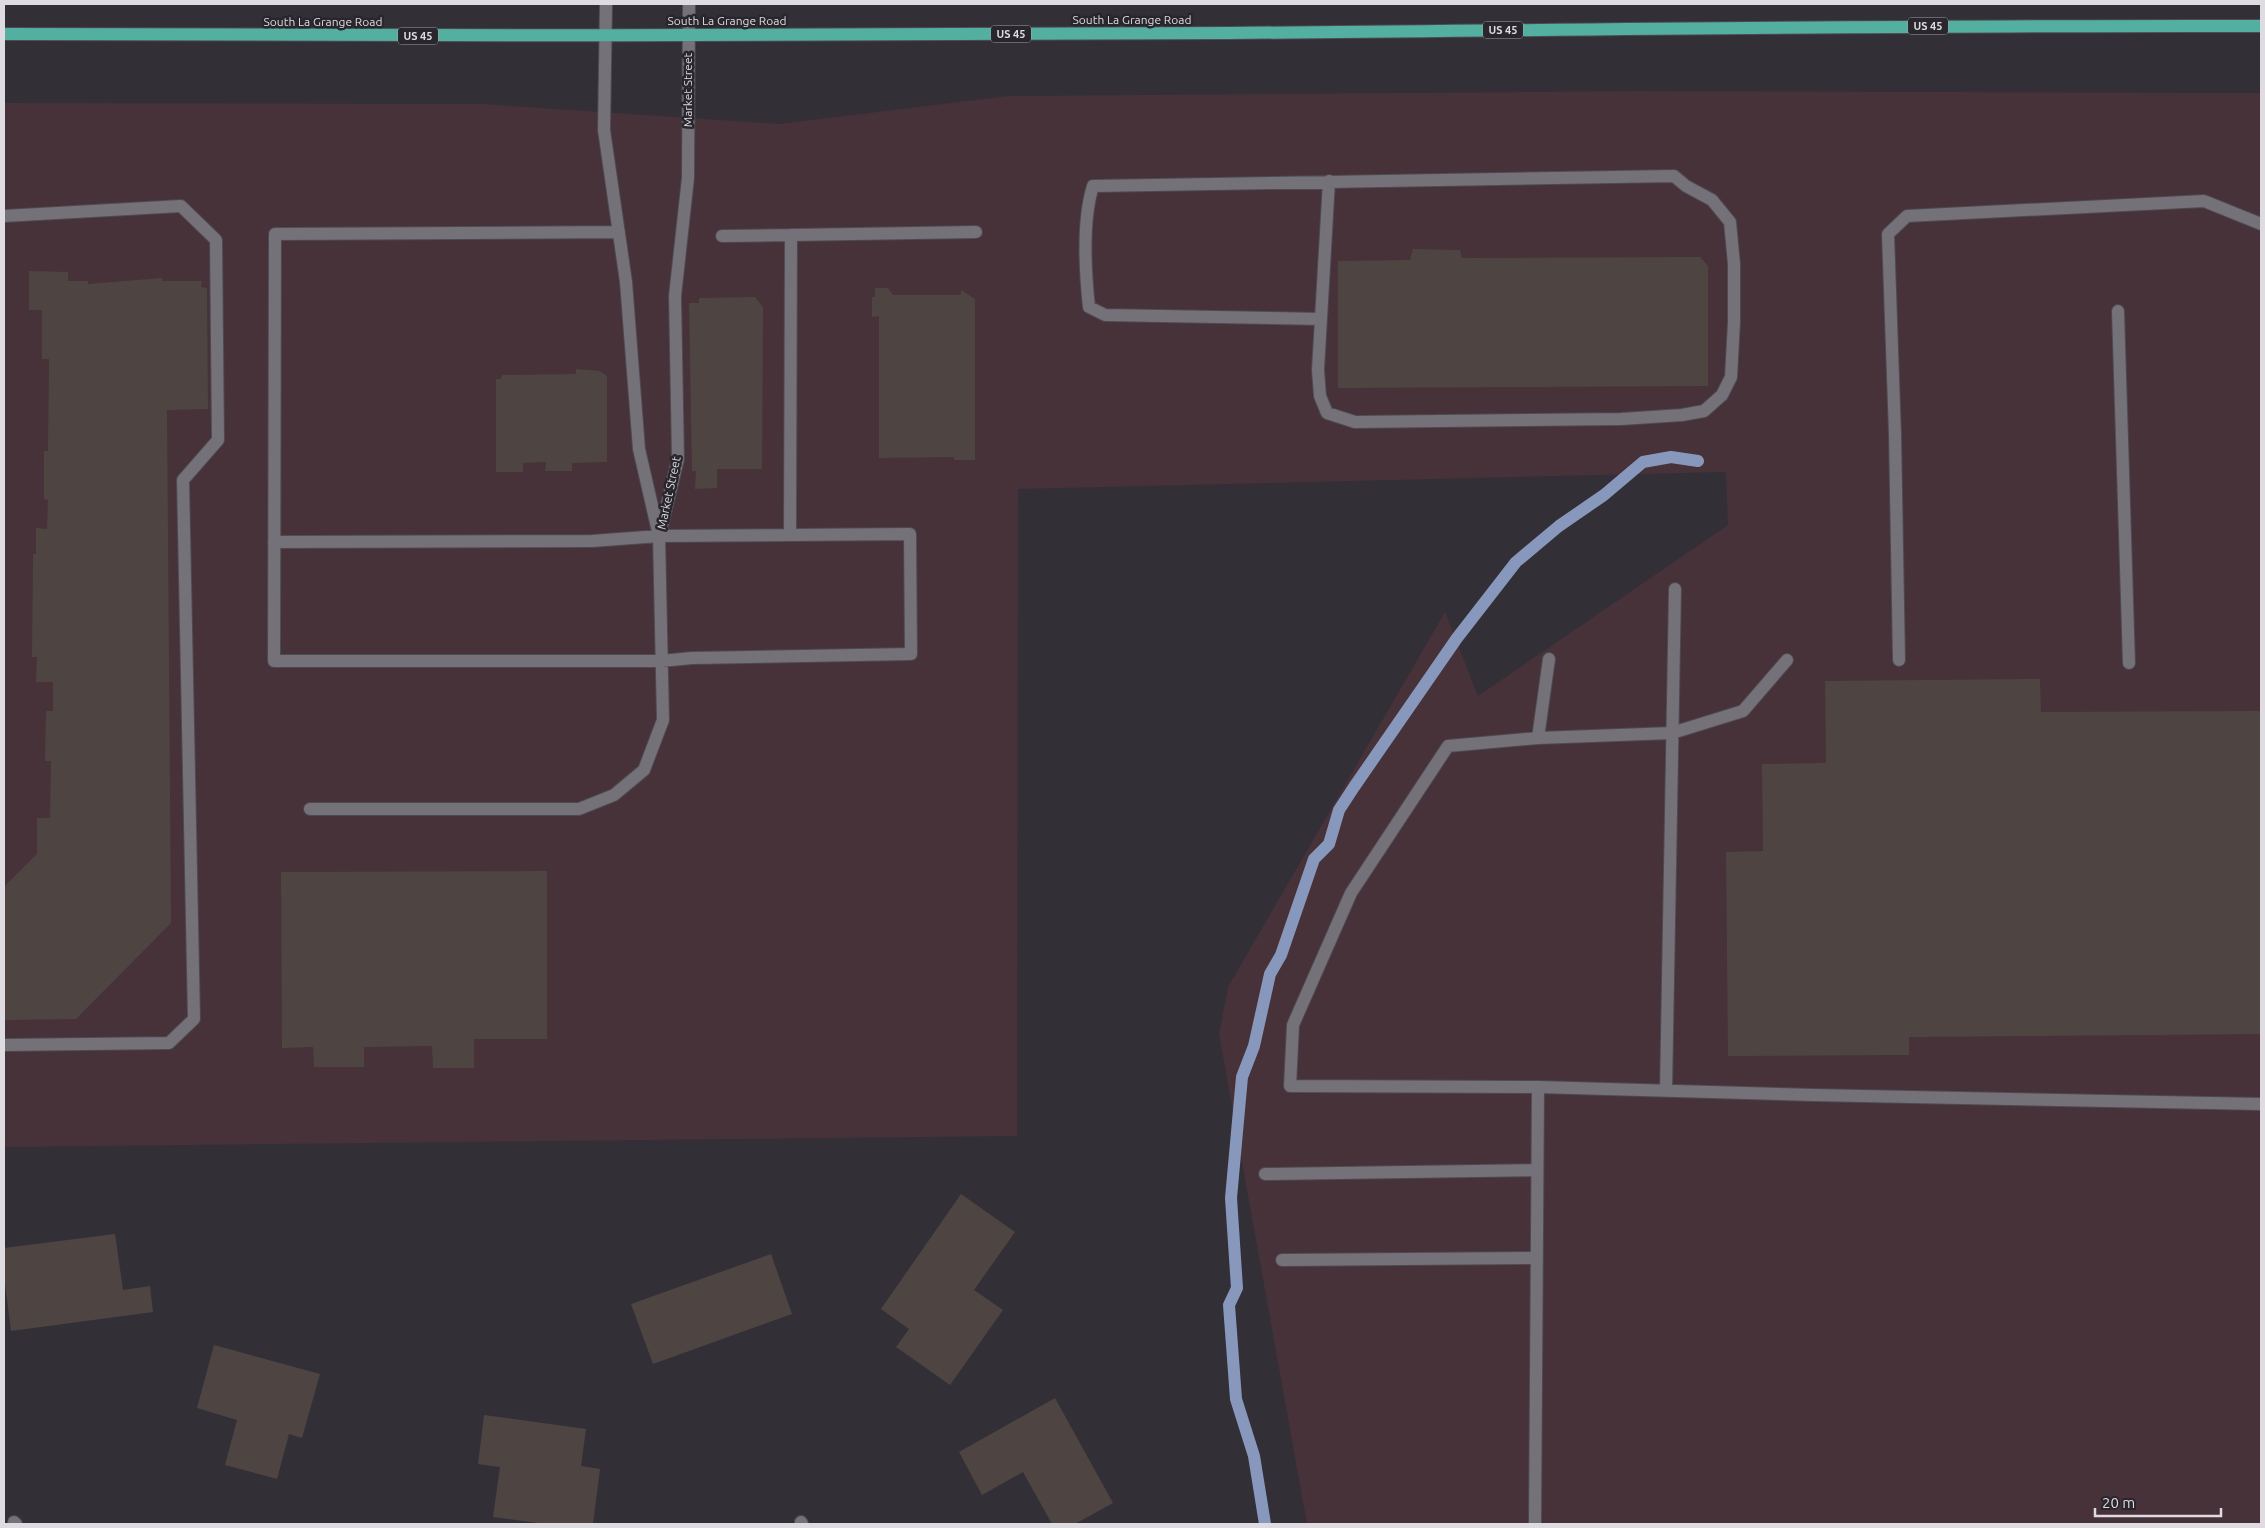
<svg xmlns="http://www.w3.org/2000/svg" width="2265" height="1528" viewBox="0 0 2265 1528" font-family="Ubuntu,sans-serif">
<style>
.commercial{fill:#463238}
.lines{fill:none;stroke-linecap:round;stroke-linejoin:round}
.stream{stroke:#8898bd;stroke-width:12}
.building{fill:#4e4542}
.minor-casing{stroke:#4e4a51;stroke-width:14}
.major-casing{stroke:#4e4a51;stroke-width:14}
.minor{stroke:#747179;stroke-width:12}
.major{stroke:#53afa0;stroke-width:12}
.labels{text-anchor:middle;stroke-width:5;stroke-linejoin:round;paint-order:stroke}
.shield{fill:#29262d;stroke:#a8a5ab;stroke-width:1}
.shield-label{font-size:11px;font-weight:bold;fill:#dedce1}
.street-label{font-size:12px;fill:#dedce1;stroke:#29262d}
</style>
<rect width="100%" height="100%" fill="#332f37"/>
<!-- commercial -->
<path class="commercial" d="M1636,91L2261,93V1524H1307L1219,1034L1228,987L1445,612L1478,696L1728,525L1726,472L1018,489L1017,1136L4,1147V103L484,104L779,124L1008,96Z"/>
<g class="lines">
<!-- stream -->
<path class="stream" d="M1265,1524L1254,1456L1236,1399L1229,1305L1237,1288L1231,1198L1242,1077L1254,1046L1270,974L1281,955L1314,859L1329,844L1339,810L1354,787L1457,638L1516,562L1559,526L1604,495L1643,462L1671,457L1698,461"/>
</g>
<!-- building -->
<path class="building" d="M1413,249L1460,250L1462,258L1700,257L1708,266V386L1338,388V261L1410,260Z
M29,271L68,272V281H88V284L162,278V281H202L201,287L207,288L208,409L167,410L171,923L76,1019L4,1020V887L37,854V818H50L51,761H45L46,711H53V682H36L37,657H32L33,554H36V528L47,529L48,500L44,499V451H48L49,359H42V310H29Z
M875,288H888L893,295H961V290L975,299V460H954V457L879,458V316L872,317V297H875Z
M755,297L763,307L762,469H717V488L695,489L696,471H692L689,303H699V298Z
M576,369L600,371L607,376V462L572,463V471H545L546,462L523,463V472H496V379H501L502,375L576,374Z
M2040,679L2041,712L2261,711V1034L1909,1037V1055L1728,1056L1726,852L1763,851L1762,764L1826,763L1825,681Z
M547,871V1039H474V1068H433L432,1046L364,1047V1067H314L313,1047L282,1048L281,872Z
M961,1194L1015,1232L974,1290L1003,1310L950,1385L896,1347L909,1329L881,1309Z
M115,1234L123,1290L150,1286L153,1312L11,1331L4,1276V1248Z
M771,1254L792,1314L653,1364L631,1304Z
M214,1345L320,1374L302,1438L289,1434L277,1479L225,1465L237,1420L197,1408Z
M1055,1398L1113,1503L1075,1524H1052L1023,1472L982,1495L959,1452Z
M484,1415L586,1429L581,1466L600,1469L593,1524H546L493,1517L500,1467L478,1464Z"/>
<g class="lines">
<!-- minor casing -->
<g class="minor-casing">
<path id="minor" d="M4,216L181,206L216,240L218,440L183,480L194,1019L169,1043L4,1045
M722,236L791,235
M2118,311L2129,663
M1321,319L1105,315L1089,307C1085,270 1082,221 1093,186L1674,176L1686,186L1712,200L1730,222L1734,264V322L1731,377L1722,395L1704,411L1682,415L1621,419L1355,422L1327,413L1320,396L1318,370L1329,181
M660,534L678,459L675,296L688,178L689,4
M790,534L791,235L976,232
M274,542L592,541L659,536L910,534L911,654L692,658L661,661H274L275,234L619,232
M1787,660L1743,711L1672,733L1538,738L1448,746L1351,893L1293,1025L1290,1086L1538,1087L1813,1095L2261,1104
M1899,660L1895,434L1888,234L1907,216L2204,201L2261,224
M1538,738L1549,659
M310,809H579L614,795L644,770L663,720L659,536L639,449L626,282L604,130L606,4
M1666,1091L1675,589
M1265,1174L1537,1170
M1282,1260L1537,1258
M14,1522L16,1524
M801,1522L802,1524
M1535,1524L1538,1087"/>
</g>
<!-- major casing -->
<g class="major-casing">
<path id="major" d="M4,34C412,36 821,36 1229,33C1573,30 1917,25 2261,26"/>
</g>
<!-- minor -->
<use href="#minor" class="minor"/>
<!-- major -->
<use href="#major" class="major"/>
</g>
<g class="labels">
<!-- shield labels -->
<g class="shield">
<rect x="1908" y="17.5" width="40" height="17" rx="4"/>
<rect x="1483" y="21.5" width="40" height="17" rx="4"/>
<rect x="991" y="25.5" width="40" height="17" rx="4"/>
<rect x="398" y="27.5" width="40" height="17" rx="4"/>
</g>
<g class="shield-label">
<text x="1928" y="30">US 45</text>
<text x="1503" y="34">US 45</text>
<text x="1011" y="38">US 45</text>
<text x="418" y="40">US 45</text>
</g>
<!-- street labels -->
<g class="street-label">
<text x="1132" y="24">South La Grange Road</text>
<text x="727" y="25">South La Grange Road</text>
<text x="323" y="26">South La Grange Road</text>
<text transform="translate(688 90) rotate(-90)" y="4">Market Street</text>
<text transform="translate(669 493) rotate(-78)" y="4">Market Street</text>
</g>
</g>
<!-- border -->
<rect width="2265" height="1528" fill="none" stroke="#dedce1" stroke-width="10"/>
<!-- scale -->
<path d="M2095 1508v8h126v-8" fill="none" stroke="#dedce1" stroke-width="2.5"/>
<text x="2102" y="1508" font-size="15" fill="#dedce1" stroke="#29262d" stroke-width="4" paint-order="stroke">20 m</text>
</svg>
